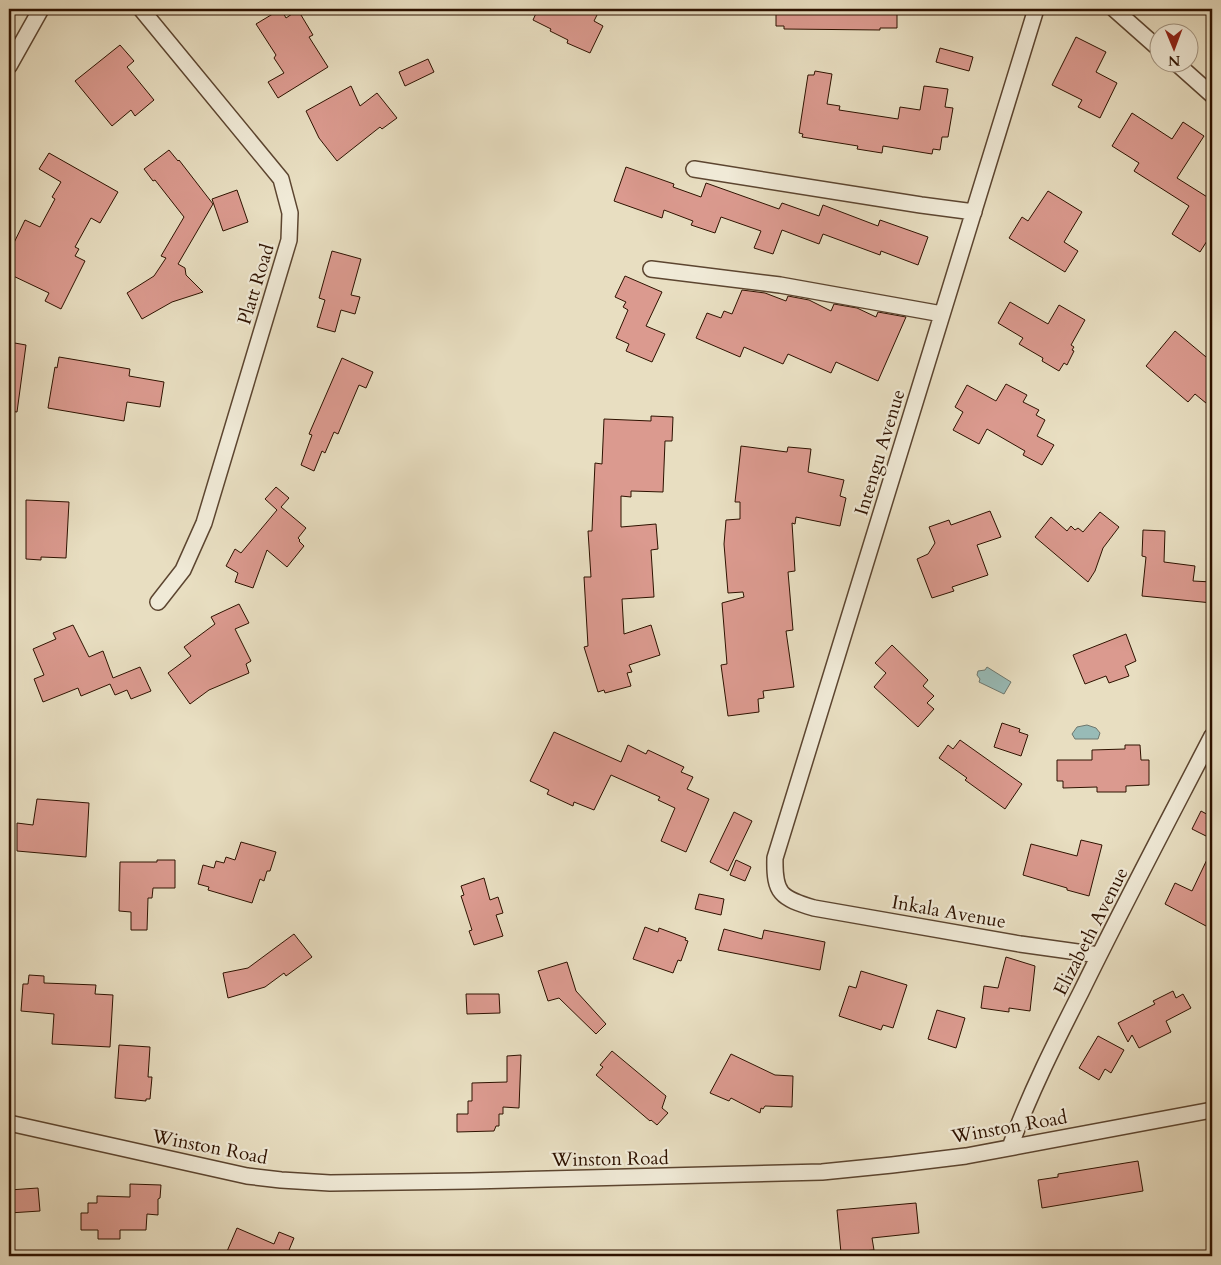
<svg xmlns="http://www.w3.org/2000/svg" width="1221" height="1265" viewBox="0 0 1221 1265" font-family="Cardo,serif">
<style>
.water{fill:#98bbb7;stroke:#6e776e}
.building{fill:#db9a8f;stroke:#2e1200}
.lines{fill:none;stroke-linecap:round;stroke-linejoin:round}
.street-casing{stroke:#5c4530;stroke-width:18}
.street{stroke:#f0ead7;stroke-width:15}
.labels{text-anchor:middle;stroke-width:4.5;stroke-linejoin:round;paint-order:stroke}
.street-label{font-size:19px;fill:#2e1200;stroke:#f0ead7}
</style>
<rect width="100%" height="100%" fill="#e8dec1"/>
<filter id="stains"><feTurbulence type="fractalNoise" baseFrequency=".004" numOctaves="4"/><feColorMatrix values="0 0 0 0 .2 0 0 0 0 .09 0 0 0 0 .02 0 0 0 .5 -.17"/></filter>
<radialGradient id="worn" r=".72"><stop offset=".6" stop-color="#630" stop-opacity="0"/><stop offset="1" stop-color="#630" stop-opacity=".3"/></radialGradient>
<!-- water -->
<path class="water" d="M987,667L1011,682L1004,694L979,682L980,679L977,675L978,671L985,670Z
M1087,725L1096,728L1100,733L1098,739H1075L1072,734L1077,727Z"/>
<!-- building -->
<path class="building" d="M281,9L286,18L298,10L313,35L309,37L328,67L278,98L268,82L284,73L274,58L276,55L256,24Z
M538,9H600L594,21L603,26L590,53L567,43L568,40L550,31L551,29L533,20Z
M776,9H897V28H880V30L784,29V26H776Z
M1076,37L1106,52L1096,72L1117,83L1100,118L1078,107L1082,100L1052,85Z
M120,45L134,61L127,67L154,100L135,116L131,110L112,126L75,81Z
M940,48L973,57L969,71L936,62Z
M428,59L434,72L405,86L399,72Z
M815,71L832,74L827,104L840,106L839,110L898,119L900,107L920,110L924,86L948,89L945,107L953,108L948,137H942L940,150L933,149L932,154L883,146L882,153L857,149L858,146L802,137L803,134L799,133L808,75H814Z
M351,86L360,106L377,93L397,118L382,129L380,127L337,161L319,138L306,111Z
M1132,113L1172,139L1183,122L1204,136L1177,178L1212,200V219L1207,228L1212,233L1200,252L1172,234L1189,206L1134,171L1139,163L1112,146Z
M169,150L178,161L179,160L213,204L178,264L185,268L186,275L203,292L172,302L142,319L127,293L154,276L166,258L161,256L184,217L155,180L153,181L144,169Z
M49,153L118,192L100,223L91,218L75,247L79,249L75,256L85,261L61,309L45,301L49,293L9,274V253L25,220L40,227L55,199L52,197L61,182L39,169Z
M626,167L674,184L673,187L701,197L706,183L779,209L782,203L819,216L823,205L878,226L880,220L928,237L918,265L881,251L880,255L823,234L819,244L782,230L773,254L754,248L761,231L721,217L715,233L691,225L693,221L664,210L662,218L614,201Z
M237,190L248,222L223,231L212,199Z
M1048,191L1082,212L1064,242L1078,251L1065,272L1009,238L1022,217L1028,221Z
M332,251L361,259L351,295L360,297L355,314L341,310L335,332L317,327L325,300L319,298Z
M625,276L662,292L646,326L665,334L652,362L626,351L629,344L616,338L628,310L623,307L626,302L615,297Z
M742,290L765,293L786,301L788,296L809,300L831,311L834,304L857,308L876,317L878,312L906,317L878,381L836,362L831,373L788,354L783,364L744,347L740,357L696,338L707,313L721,318L724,311L732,314Z
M1010,302L1048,324L1059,305L1085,320L1071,345L1074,347L1072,350L1074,351L1067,365L1064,363L1059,371L1042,361L1043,358L1019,344L1023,338L998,323Z
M1175,331L1212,362V408L1195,394L1188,402L1146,366Z
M9,342L26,345L17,412L9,411Z
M59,357L130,369L129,376L164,382L160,407L127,402L124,421L48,408L55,367L57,368Z
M342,358L373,372L366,388L359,385L338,434L334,432L325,453L322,451L314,471L301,465L312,435L309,434Z
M1006,384L1027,395L1023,402L1039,410L1036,415L1045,420L1037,436L1054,445L1042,465L1023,455L1025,451L987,429L979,444L953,430L963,412L955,407L967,385L996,401Z
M651,416L673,417L672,441H665L663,492L631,491V497L621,496V527L656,524L658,549L651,550L654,597L622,599L624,634L651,625L660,655L629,665L632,672L627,673L631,686L605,693L604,690L598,692L584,647L588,646L584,577H591L588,531H592L595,463L602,464L604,419L651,421Z
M741,446L787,452L788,447L811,449L808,472L844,480L840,496L846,498L840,526L796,517L795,524L792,523L795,571L788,572L793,630L786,631L794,687L763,691L764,698L758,699L759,712L728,716L721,665L727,664L722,603L744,597L743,592L728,593L724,544L726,520L740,519V502H735Z
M276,487L289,498L281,507L306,528L298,538L300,540L299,541L304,546L287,567L267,550L253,588L235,582L238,573L226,566L235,549L241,553L277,510L265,499Z
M26,500L69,502L66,558L41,557V560L26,559Z
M990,511L1001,537L977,545L988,575L952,587L954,591L932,598L917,559L928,554L935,543L929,527L949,520L951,525Z
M1100,512L1119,527L1103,548L1095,571L1088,582L1035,537L1051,517L1067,531L1071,526L1075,530L1078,528L1083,532Z
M1143,530L1165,531L1164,562L1195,566L1193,581L1212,582V603L1142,596L1146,557L1142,556Z
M239,604L249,623L235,629L251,661L246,664L249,673L209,690L190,704L168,673L191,656L184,647L215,624L211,617Z
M73,625L89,657L103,651L113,678L140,667L151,691L131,699L127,690L115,695L110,684L81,696L78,688L43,702L34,679L44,675L33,649L56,639L53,633Z
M1126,634L1136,661L1125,666L1129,676L1109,683L1106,676L1085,684L1073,655Z
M892,645L928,680L923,686L934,696L927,703L934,709L918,727L874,687L886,673L875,663Z
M1002,723L1020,729L1019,732L1028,735L1021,756L994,747Z
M554,732L621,762L628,745L646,754L648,750L684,767L681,772L693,777L687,789L709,799L686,852L661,841L675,808L658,800L660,797L611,775L594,810L574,802L573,806L547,794L549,790L530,781Z
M960,740L1022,784L1005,809L965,780L967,778L939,758L948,745L953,749Z
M1125,745H1140L1141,760H1149V785L1126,786V792H1097V787L1063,788V781H1057V760H1092V750L1125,749Z
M37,799L89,803L86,857L17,851V823L33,825Z
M1201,811L1212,817V839L1192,829Z
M734,812L752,821L728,871L710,862Z
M1081,840L1102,845L1089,896L1067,890V888L1023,875L1031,844L1077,856Z
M241,842L276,852L270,871H267L264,881L260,879L252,903L208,890L209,887L198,884L203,865L214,868L216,861L224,863L226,857L235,860Z
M1212,849V914L1206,926L1165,904L1175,883L1192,891Z
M157,860H175V888H153L152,898H148L147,930H131V912L119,911L120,862H157Z
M736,860L751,867L745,881L730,875Z
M484,878L490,900L498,897L503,913L496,915L503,936L474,945L469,931L472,930L461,896L464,895L461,886Z
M699,894L724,899L721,915L695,909Z
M645,927L658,932L659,928L686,938L685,940L688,941L681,961L678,960L673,973L633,959Z
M724,929L762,939L764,930L825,942L820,970L718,950Z
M294,934L312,957L286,976L284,973L265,987L228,998L223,973L248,968Z
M1006,957L1035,966L1030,1011L1009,1008V1012L981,1008L984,986L998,988Z
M567,962L576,991L606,1024L596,1034L559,998L548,1001L538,971Z
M861,971L907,985L893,1028L883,1025L881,1030L839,1016L849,986L856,988Z
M29,975L44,976V983L96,985L95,994L113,995L110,1047L52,1044L54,1014L21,1011L23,984H28Z
M1173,991L1176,998L1183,994L1191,1008L1166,1021L1171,1032L1139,1048L1132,1035L1128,1042L1118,1023L1155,1004L1153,1001Z
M466,994H499L500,1013L467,1014Z
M937,1010L965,1018L956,1048L928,1039Z
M1098,1036L1124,1050L1111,1073L1105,1069L1099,1080L1079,1068Z
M119,1045L150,1047L148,1077H152L150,1099H146V1101L115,1098Z
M612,1051L666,1096L662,1108L668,1113L657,1125L651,1120L650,1121L596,1075L603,1067L600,1065Z
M731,1054L775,1075L793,1076L792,1107L765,1106L763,1109L761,1108L760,1113L731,1098L729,1101L710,1093Z
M521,1055L519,1108L503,1107V1114H499V1126H496L494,1131L457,1132V1114H468V1101H472V1083L507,1082V1056Z
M1138,1161L1143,1191L1042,1208L1038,1180L1058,1177V1174Z
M130,1184L161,1185L160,1198L158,1199V1215L147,1214L146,1230H120V1239H98V1230H81V1213H88V1203H97V1196L130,1197Z
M38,1188L40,1211L9,1213V1190Z
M916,1203L919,1233L872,1238L874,1250L841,1253L837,1210Z
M237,1228L274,1244L279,1232L294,1238L289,1250L303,1256H225Z"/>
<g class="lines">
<!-- street casing -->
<g class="street-casing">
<path id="street" d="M141,9L281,179L290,213L289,240L204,523L183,570L158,602
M1036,9L775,858C774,894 781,898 814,908L1020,944L1099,955
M1114,9L1158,48
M1175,62L1212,95
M9,66L41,9
M694,169L921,205L974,212
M651,269L780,285L942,314
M9,1123L247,1176L281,1180L330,1183L471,1181L822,1172L892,1165L966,1156L1212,1110
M1010,1147C1030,1093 1055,1043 1081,992C1123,906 1168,821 1212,736"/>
</g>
<!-- street -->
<use href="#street" class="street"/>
</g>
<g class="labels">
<!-- street labels -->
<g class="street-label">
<text transform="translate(255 284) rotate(-73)" y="7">Platt Road</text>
<text transform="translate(879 452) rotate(-73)" y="7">Intengu Avenue</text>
<text transform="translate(949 911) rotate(10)" y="7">Inkala Avenue</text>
<text transform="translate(1090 931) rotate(-63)" y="7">Elizabeth Avenue</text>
<text transform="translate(1009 1126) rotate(-10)" y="7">Winston Road</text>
<text transform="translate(210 1146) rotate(11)" y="7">Winston Road</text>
<text transform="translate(610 1158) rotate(-1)" y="7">Winston Road</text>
</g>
</g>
<!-- margin -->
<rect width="1221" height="1265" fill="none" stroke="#e8dec1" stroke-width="30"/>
<rect x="10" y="10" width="1201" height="1245" fill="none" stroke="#2e1200" stroke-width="2.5"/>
<rect x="15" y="15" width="1191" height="1235" fill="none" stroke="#2e1200"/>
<!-- north arrow -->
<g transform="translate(1174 48) rotate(179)"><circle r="24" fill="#f0ead7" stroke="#a29481"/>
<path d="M0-4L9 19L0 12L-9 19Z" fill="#8f2418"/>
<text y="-8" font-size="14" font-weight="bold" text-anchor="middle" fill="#2e1200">N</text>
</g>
<rect width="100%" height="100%" filter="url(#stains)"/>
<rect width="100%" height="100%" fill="url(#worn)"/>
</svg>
